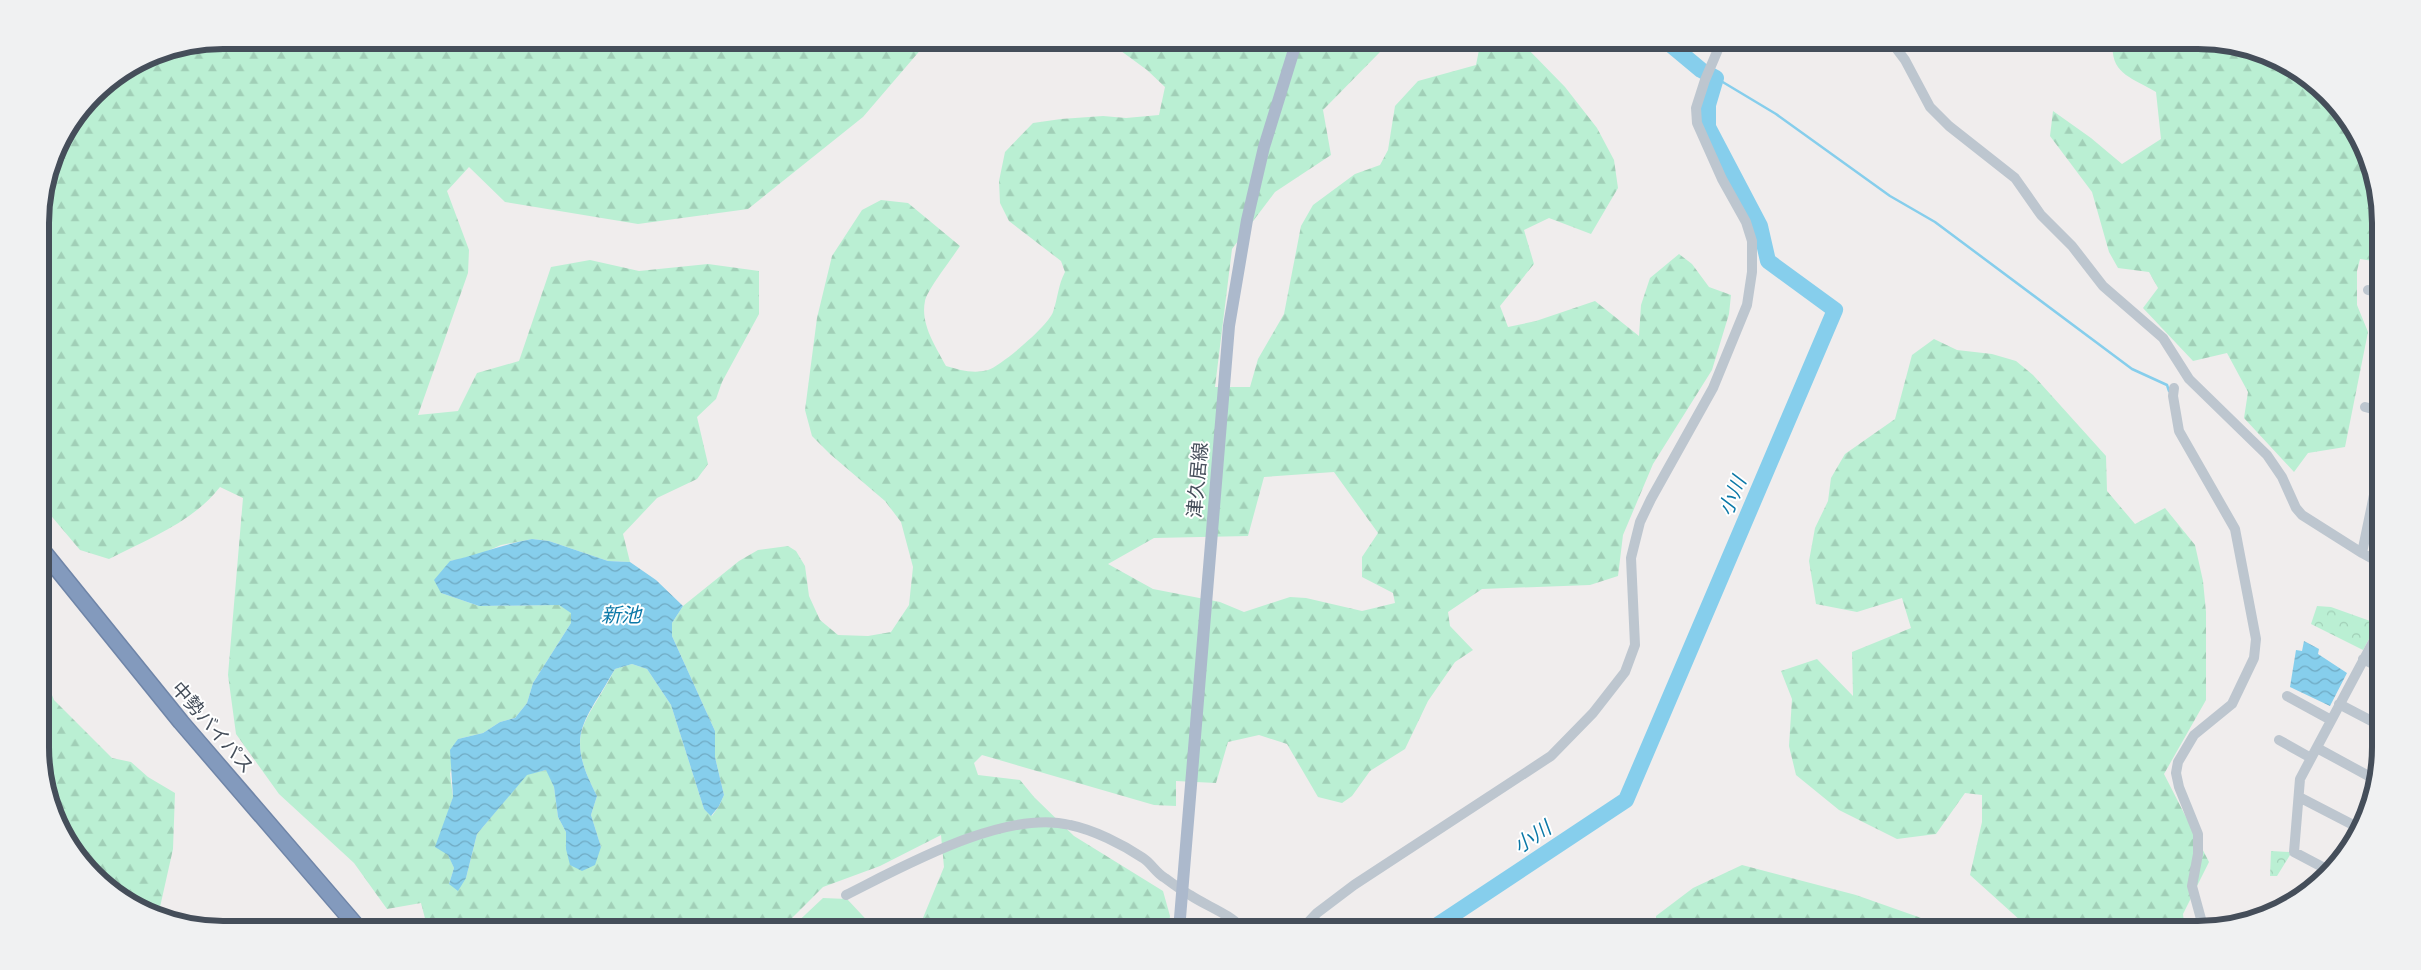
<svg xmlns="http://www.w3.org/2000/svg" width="2421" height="970" viewBox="0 0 2421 970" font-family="Mulish,'Noto Sans JP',sans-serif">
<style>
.forest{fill:url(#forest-firs);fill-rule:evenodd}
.park{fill:url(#park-crowns)}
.pitch{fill:#baefd3}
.water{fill:url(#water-waves)}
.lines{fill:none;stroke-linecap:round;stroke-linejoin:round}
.stream{stroke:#86ceec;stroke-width:2.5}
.river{stroke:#86ceec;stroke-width:16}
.highway-casing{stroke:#6f85a8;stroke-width:18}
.minor{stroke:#bdc6cf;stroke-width:10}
.major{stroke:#acb9cc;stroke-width:12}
.highway{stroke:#839abd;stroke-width:15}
.labels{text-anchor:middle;stroke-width:4;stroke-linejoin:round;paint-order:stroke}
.street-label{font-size:19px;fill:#454e5a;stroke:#fff}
.water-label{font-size:20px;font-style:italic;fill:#0b78a7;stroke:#fff}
.rim{fill:none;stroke:#454e5a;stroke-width:6}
</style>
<defs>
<pattern id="forest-firs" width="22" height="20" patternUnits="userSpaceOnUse" patternTransform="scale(1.25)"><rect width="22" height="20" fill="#baefd3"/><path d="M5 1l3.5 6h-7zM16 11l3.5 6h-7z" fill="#a1cfb7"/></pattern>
<pattern id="park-crowns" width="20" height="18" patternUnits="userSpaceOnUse" patternTransform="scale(1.25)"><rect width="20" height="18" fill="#baefd3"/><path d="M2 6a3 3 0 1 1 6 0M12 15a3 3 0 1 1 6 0" fill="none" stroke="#a1cfb7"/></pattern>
<pattern id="water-waves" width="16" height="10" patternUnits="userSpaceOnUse" patternTransform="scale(1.25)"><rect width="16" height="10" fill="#86ceec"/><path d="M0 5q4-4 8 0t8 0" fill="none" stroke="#6fa9c2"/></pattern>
</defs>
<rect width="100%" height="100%" fill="#f0eded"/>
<!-- forest -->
<path class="forest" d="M223,40H929L863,117L748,209L638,224L505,202L469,167L447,191L469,250L468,273L418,415L458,411L477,373L519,361L551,267L590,260L639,271L708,264L759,271V314L722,382L716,399L697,417L708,464L697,479L657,498L623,534L630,562L608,561L549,541L532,539L501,545L478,555L450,561L441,593L479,606L559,605L571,612V623L533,683L527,703L515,718L500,722L483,733L458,739L450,774L453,797L447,816L448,854L454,868L449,884L466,878L477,834L527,774L547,770L554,787L558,817L566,832V849L601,847L591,815L597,796C563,731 586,725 615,669L632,664L647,669L671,705L704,809L712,816L719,806L724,795L715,757V731L672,636V623L683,606L739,561L758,550L788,546L796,551L805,566L809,596L820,620L838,635L868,636L891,632L909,605L913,567L901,522L885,501L830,454L812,436L805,410L817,318L832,256L862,210L881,200L908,203L960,246C953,257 927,290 925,301C920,324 936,347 946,366C960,370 973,374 988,370C1002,365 1048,326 1053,312C1058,298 1058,285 1065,272L1061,261L1009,221L1000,203L999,181L1005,152L1033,123L1061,119L1103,116L1126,118L1159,115L1165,87L1147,70L1106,40H1385L1380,52L1323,110L1331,155L1275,192L1232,249L1215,387H1250L1258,359L1284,314L1301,226L1313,205L1355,174L1380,165L1388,150L1395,106L1418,81L1476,65L1481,40H1519L1565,87L1597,128L1614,160L1618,188L1591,234L1549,218L1524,230L1534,264L1500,306L1508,327L1536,321L1595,301L1639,336L1641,305L1650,278L1679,254L1692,264L1709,287L1731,295L1729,314L1712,370L1653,464L1623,535L1618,576L1590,585L1482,589L1448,612L1450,626L1473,650L1455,662L1428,701L1405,749L1370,771L1352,796L1342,803L1318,797L1287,744L1259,735L1228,742L1216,783L1176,781V806L1154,805L982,755L974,763L978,775L1020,780L1034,797L1074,836L1163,891L1170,916L1168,930H988L986,927L969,930H918L944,867L941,835L880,866L823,887L780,930H428L421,903L387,909L354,863L279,794L236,734L228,675L243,498L220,487C193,522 148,539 109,559L80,550L42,505L40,211L59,142L102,86L153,54ZM1334,472L1378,533L1362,557V577L1393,593L1395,603L1362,611L1306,598L1290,597L1244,612L1220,602L1153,589L1108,564L1154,538L1248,536L1264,477Z
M2113,40H2198L2257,50L2300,71L2343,111L2379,199L2380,262L2360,259L2357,271V305L2368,332L2345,447L2308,453L2294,472L2244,418L2248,392L2227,353L2193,361L2143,308L2158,288L2149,272L2118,268L2109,252L2092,192L2050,136L2053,111L2091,138L2122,164L2161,139L2156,92C2131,77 2109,74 2113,40Z
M1934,339L1957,350L1992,354L2016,361L2033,375L2106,456L2107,491L2135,524L2165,508L2195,545L2203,581L2206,612V700L2164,774L2209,862L2183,914L2185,930H2031L1970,875L1982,822V795L1965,793L1936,834L1897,839L1839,810L1796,775L1789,746L1792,699L1781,671L1817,659L1853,696L1852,652L1911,628L1902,598L1857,612L1816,604L1809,561L1815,528L1828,501L1831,478L1845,454L1895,419L1912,355Z
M43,639L46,657L44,675L54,700L112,758L131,762L148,777L175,793L173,849L158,916L85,867L43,782Z
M1742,865L1856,895L1941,925L1945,930H1656V916L1693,888Z"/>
<!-- park -->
<path class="park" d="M2317,606L2331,607L2373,622L2371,635L2363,650L2311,624Z
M2271,851L2289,852L2290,855L2277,876H2270Z"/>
<!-- pitch -->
<path class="pitch" d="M823,898L847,899L876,930H789Z"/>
<!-- water -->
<path class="water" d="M532,539L549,541L608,561L630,562L656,580L683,606L672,623V636L715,731V757L724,795L719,806L711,816L704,809L671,705L647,669L632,664L615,669C584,724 564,733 597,796L591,815L601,847L595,865L582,871L570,865L566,849V832L558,817L554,787L546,770L527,775L477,834L466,878L458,891L449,884L454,868L448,855L435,847L453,797L450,750L458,739L483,733L500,722L515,718L527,703L533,683L571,623V613L559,605L479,606L441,593L434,580L450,561C478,555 504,544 532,539Z
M2304,641L2319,649L2318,654L2347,673L2330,706L2290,687L2296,650L2302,651Z"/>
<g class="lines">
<!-- stream -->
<path class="stream" d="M1716,78L1776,114L1890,196L1935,222L2132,369L2167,385L2169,391"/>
<!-- river -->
<path class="river" d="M1430,930L1626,800L1835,310L1768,261L1760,226L1708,127V105L1716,78L1701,70L1665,40"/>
<!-- highway casing -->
<g class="highway-casing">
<path id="highway" d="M42,550L181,722L360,930"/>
</g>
<!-- minor -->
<path class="minor" d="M1890,40L1905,60L1930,107L1949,126L2015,178L2041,215L2072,246L2103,286L2163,338L2189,379L2267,455L2282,477L2296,508L2302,515L2362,553
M2368,290L2380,293
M2174,388L2173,396L2179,431L2235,529L2256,639L2254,658L2232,704L2194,735L2178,762L2176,773L2179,787L2198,834V854L2192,886L2204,930
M2365,407L2380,411
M2380,466L2362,553L2380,563
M2363,659L2381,668
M2287,696L2331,720
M2339,704L2381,726
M2279,740L2311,758
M2317,748L2376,780
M2299,797L2359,828
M2330,871L2294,852L2300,779L2381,627
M846,895C904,866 1005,809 1070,825C1094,830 1122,844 1143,858C1151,863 1156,873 1165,878C1173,884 1181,890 1190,895C1208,907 1229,913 1244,930
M1301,930L1317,913L1354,885L1551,756L1593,713L1625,672L1635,645L1631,558L1640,522L1651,499L1713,388L1747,305L1752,272V241L1746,222L1722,179L1697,123L1696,108L1705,80L1722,40"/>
<!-- major -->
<path class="major" d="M1179,930L1229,326L1247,220L1264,147L1297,40"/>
<!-- highway -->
<use href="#highway" class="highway"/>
</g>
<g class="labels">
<!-- street labels -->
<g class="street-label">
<text transform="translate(1197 480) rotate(-85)" y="7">津久居線</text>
<text transform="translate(213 727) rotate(49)" y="7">中勢バイパス</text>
</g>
<!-- water labels -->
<g class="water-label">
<text transform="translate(1732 496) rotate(-67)" y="7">小川</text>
<text x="621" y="622">新池</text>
<text transform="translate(1532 837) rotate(-34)" y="7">小川</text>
</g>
</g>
<!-- crop -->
<path d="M0 0H2421V970H0ZM223 49H2198A174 174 0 0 1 2372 223V747A174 174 0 0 1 2198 921H223A174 174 0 0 1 49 747V223A174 174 0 0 1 223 49Z" fill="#f0f1f2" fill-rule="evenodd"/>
<path class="rim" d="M223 49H2198A174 174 0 0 1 2372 223V747A174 174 0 0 1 2198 921H223A174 174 0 0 1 49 747V223A174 174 0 0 1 223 49Z"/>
</svg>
